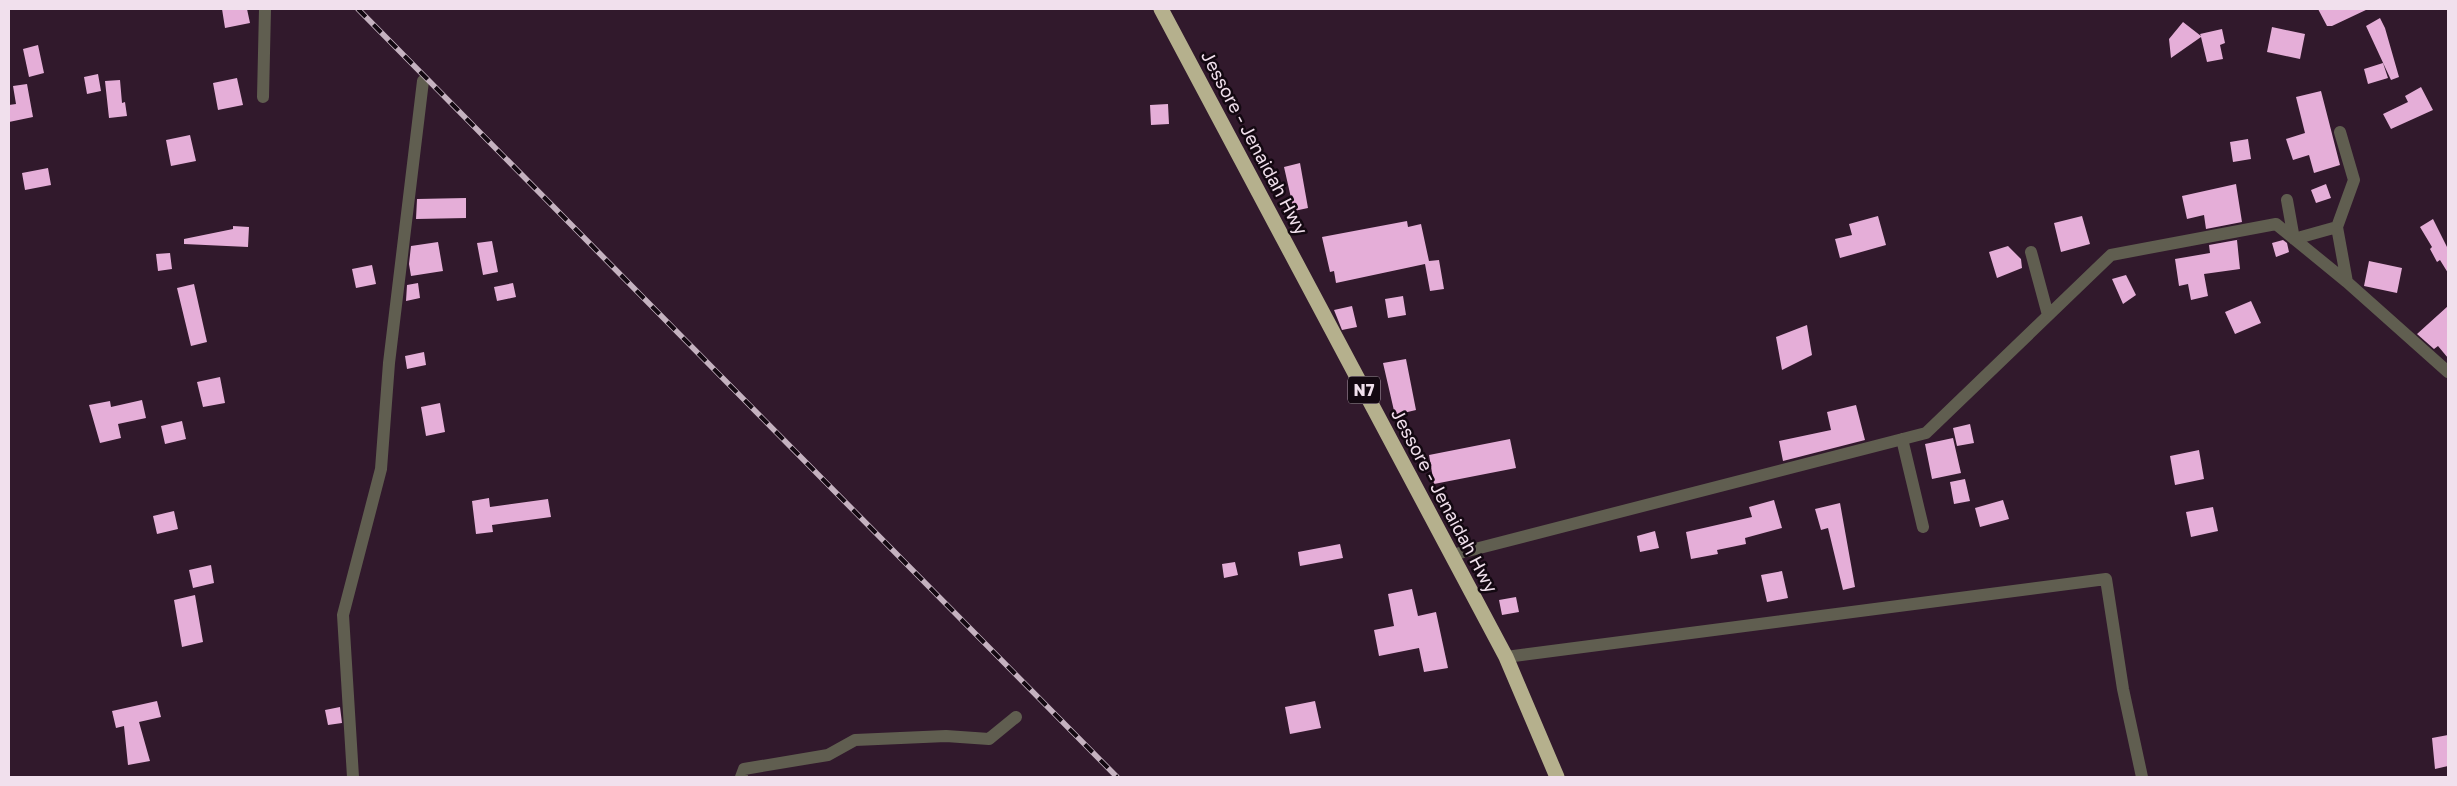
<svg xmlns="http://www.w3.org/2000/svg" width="2457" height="786" viewBox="0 0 2457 786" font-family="'Golos Text',sans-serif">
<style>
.building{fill:#e5aed8}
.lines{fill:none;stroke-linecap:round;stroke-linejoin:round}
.street{stroke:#605e50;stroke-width:12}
.highway{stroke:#b5b08d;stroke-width:15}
.rail-casing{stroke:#c5b2c0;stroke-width:5.5}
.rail{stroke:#130811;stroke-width:4;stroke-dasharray:11;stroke-linecap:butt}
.labels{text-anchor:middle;stroke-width:5;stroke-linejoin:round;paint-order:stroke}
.shield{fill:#130811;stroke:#ae9fab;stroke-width:1}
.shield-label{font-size:16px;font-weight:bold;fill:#f1e0ed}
.street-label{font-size:18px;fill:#f1e0ed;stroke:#130811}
</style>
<rect width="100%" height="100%" fill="#31192c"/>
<!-- building -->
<path class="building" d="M222,9H247L250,23L225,28Z
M2318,9H2368L2332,26H2327Z
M2380,18L2385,28L2399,77L2391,80L2366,26Z
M2183,22L2201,36L2200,34L2222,29L2225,43L2220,45L2223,59L2207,62L2201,37L2171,58L2169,39Z
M2272,27L2305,34L2300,59L2267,52Z
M38,45L44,73L29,77L23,49Z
M2383,63L2388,78L2368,84L2364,69Z
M98,74L101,91L87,94L84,77Z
M237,78L243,105L218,110L213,83Z
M120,80L122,103L125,102L127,116L109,118L105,81Z
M27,84L33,117L9,122V105L16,104L13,86Z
M2421,87L2433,110L2391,129L2383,114L2408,102L2405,96Z
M2321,91L2340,165L2314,173L2309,155L2293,160L2286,139L2305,133L2296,97Z
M1168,104L1169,124L1151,125L1150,105Z
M190,135L196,161L171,166L166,140Z
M2248,139L2251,159L2233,162L2230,142Z
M1300,163L1308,208L1294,211L1284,167Z
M48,168L51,185L25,190L22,173Z
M2236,184L2242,222L2206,229L2204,215L2187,219L2182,196Z
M2326,184L2331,198L2316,203L2311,190Z
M466,198V218L416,219L417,199Z
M1878,216L1886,245L1840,258L1835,239L1852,235L1849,224Z
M2082,216L2090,244L2061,252L2054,223Z
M2433,219L2448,249V273L2440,260L2437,262L2430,249L2432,247L2420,227Z
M1407,221L1408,227L1421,224L1429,261L1439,260L1444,289L1430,291L1425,264L1336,283L1334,271L1330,272L1322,237Z
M233,226L249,227L248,247L184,244V239L233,229Z
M2242,239L2237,240L2240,269L2204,274L2208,296L2191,300L2188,284L2179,286L2175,259L2210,253L2209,245Z
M2283,240L2287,243L2289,252L2276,257L2272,243Z
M492,241L498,272L483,275L477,243Z
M438,242L443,271L411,276L409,264L411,246Z
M2008,246L2021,259L2022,268L1997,278L1989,252Z
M170,253L172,269L158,271L156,254Z
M2369,261L2402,268L2397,293L2364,286Z
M372,265L376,284L356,288L352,269Z
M2126,275L2136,295L2123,304L2112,279Z
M418,283L420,298L406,301L407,285Z
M513,283L516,297L497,301L494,287Z
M194,284L207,342L191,346L177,288Z
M1403,296L1406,315L1388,318L1385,299Z
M2251,301L2261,323L2235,334L2225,312Z
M1352,306L1357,327L1342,330L1334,310Z
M2448,306V358L2438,346L2434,349L2417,334Z
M1807,325L1812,355L1782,370L1776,337Z
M424,352L426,365L407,369L405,356Z
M1406,359L1416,410L1395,415L1383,363Z
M220,377L225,403L203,407L197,382Z
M142,400L146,418L118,424L121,438L100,443L89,405L110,401L111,407Z
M440,403L445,432L426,436L421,407Z
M1856,405L1865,440L1783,461L1779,441L1831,430L1827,412Z
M182,421L186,439L165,444L161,426Z
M1970,424L1974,443L1957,446L1953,428Z
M1953,438L1961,473L1932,479L1925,444Z
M1510,439L1516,468L1434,484L1429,455Z
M2199,450L2204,479L2175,485L2170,456Z
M1965,479L1970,501L1954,504L1950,482Z
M489,498L490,507L548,499L551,517L492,525L493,532L476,534L472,501Z
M1774,500L1782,528L1745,538L1746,544L1717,550L1718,554L1691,559L1686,532L1752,517L1749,507Z
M2003,500L2009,519L1980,527L1975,508Z
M1840,503L1855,587L1843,590L1828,528L1821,530L1815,509Z
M2213,507L2218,531L2191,537L2186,512Z
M174,511L178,529L157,534L153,516Z
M1655,531L1659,548L1640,552L1637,536Z
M1340,544L1343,558L1300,566L1298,552Z
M1235,562L1238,575L1224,578L1222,564Z
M211,565L214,583L193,588L189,570Z
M1782,571L1788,598L1767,602L1761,575Z
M1412,589L1418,616L1436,612L1448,668L1424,672L1419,648L1379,656L1374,630L1394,626L1388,594Z
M195,595L203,642L182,647L174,600Z
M1516,597L1519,612L1502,615L1499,600Z
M157,701L161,717L139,722L150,761L128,765L124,726L116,728L112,711Z
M1315,701L1321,728L1290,734L1285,707Z
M340,707L342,723L328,725L325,710Z
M2448,735V766L2435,769L2432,738Z"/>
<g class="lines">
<!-- street -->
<path class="street" d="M263,97L265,9
M2287,200L2294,239L2337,227L2347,282
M2337,227L2354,180L2340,132
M2031,252L2048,315
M1902,439L1923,527
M1452,555L1926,433L2111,255L2276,224L2347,282L2448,372
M1506,657L2106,579L2123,689L2142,777
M353,777L343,615L381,469L389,363L423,81
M741,777L744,769L828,755L855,740L946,736L989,739L1016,717"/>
<!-- highway -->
<path class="highway" d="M1161,9L1506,657L1557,777"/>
<!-- rail casing -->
<g class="rail-casing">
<path id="rail" d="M358,9L1117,777"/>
</g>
<!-- rail -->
<use href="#rail" class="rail"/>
</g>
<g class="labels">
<!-- shield labels -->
<rect class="shield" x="1348" y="376.5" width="32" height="27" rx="4"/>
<g class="shield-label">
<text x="1364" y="396">N7</text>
</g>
<!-- street labels -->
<g class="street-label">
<text transform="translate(1254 143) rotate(62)" y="6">Jessore - Jenaidah Hwy</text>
<text transform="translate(1444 501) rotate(62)" y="6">Jessore - Jenaidah Hwy</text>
</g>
</g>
<!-- border -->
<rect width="2457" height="786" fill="none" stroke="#f1e0ed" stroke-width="20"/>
</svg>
